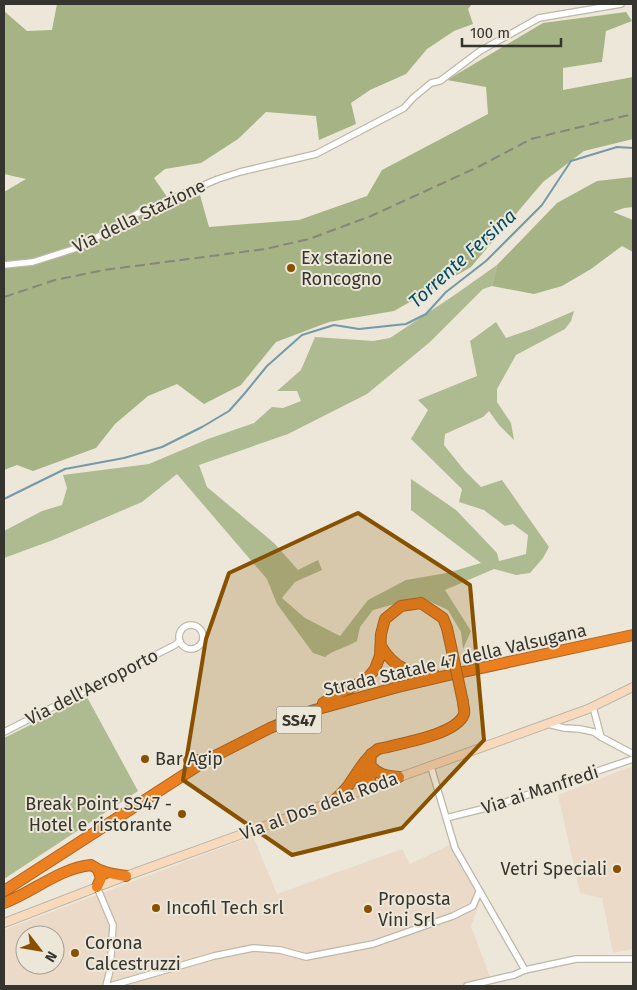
<svg xmlns="http://www.w3.org/2000/svg" width="637" height="990" viewBox="0 0 637 990" font-family="'Fira Sans',sans-serif">
<style>
.industrial{fill:#ebdac8;fill-rule:evenodd}
.green{fill:#aeba90}
.forest{fill:#a6b384}
.lines{fill:none;stroke-linecap:round;stroke-linejoin:round}
.stream{stroke:#7499a9;stroke-width:2}
.street-casing{stroke:#bdb8aa;stroke-width:8}
.secondary-casing{stroke:#bdb8aa;stroke-width:10}
.highway-casing{stroke:#ac6524;stroke-width:12}
.street{stroke:#fff;stroke-width:5.5}
.secondary{stroke:#f9d9bc;stroke-width:8}
.highway{stroke:#ec7f1f;stroke-width:10}
.rail{stroke:#88857b;stroke-width:2;stroke-dasharray:10 5;stroke-linecap:butt}
.highway-bridge-casing{stroke:#ac6524;stroke-width:12;stroke-linecap:butt}
.highway-bridge{stroke:#ec7f1f;stroke-width:10}
.marked{fill:#875100;fill-opacity:0.2;stroke:#875100;stroke-width:4;stroke-linejoin:round}
.poi-dot{fill:#875100;stroke:#ece7d8;stroke-width:2}
.labels{text-anchor:middle;stroke-width:4;stroke-linejoin:round;paint-order:stroke}
.shield{fill:#ece7d8;stroke:#6d6a61;stroke-width:1}
.shield-label{font-size:16px;font-weight:bold;fill:#36342e}
.street-label{font-size:18px;fill:#36342e;stroke:#ece7d8}
.poi-label{font-size:18px;fill:#36342e;stroke:#ece7d8;text-anchor:start}
.water-label{font-size:19px;font-style:italic;fill:#004c66;stroke:#ece7d8}
</style>
<rect width="100%" height="100%" fill="#ece7d8"/>
<!-- industrial -->
<path class="industrial" d="M633,766V949L613,953L602,898L580,893L558,795Z
M253,836L277,894L402,849L410,864L450,845L480,901L471,926L492,982L476,986H4V930ZM25,935H55V965H25Z"/>
<!-- green -->
<path class="green" d="M497,265L492,286L483,289L430,342L367,394L288,434L199,465L207,487L274,543L298,570L318,560L322,570L295,582L282,598L305,618L340,636L368,600L406,580L447,573L481,563L411,510V479L456,510L497,553L499,561L526,554L528,535L513,524L505,526L484,510L459,502L462,489L411,439L428,410L418,400L477,376L470,341L496,322L506,338L532,329L574,311L571,321L565,329L516,355L497,389V402L511,423L514,440L499,425L489,411L483,417L445,434L444,445L464,470L481,487L502,480L549,547L543,558L530,573L516,575L494,569L445,590L471,631L463,649L461,632L448,610L420,597L373,610L360,627L357,641C346,648 335,649 325,657L313,653L277,604L267,579L177,474L142,502L53,540L4,558V531L42,511L62,505L67,488L63,475L149,464L208,439L254,423L272,407L283,408L301,401L297,391H277L301,370L315,337L373,341L390,338L456,294Z
M87,697L138,791L4,879V738Z"/>
<!-- forest -->
<path class="forest" d="M57,4H472L468,9L473,24L454,31L427,49L406,74L370,90L351,103L356,124L319,140L316,116L266,112L238,139L201,163L165,169L154,178L172,204L200,195L209,227L299,220L367,196L382,170L488,114L486,87L447,80L543,23L626,12L632,21L606,31L602,62L563,68V90L633,77V139L584,151L543,182L471,267L394,311L329,322L276,342L241,385L204,404L177,384L148,396L115,424L96,448L33,471L17,465L4,470V192L26,179L4,174V11L27,31L52,30Z
M633,177V207L624,208L613,212L633,220V252L622,246L591,269L562,286L534,294L492,286L497,265L557,203L597,181Z"/>
<g class="lines">
<!-- stream -->
<path class="stream" d="M4,499L65,469L124,458L162,447L202,427L229,411L245,393L267,366L302,335L334,325L359,329L406,324L426,314L446,292L486,261L542,205L571,161L617,147L633,148"/>
<!-- street casing -->
<g class="street-casing">
<path id="street" d="M4,265L33,262L80,247L138,213L218,179L240,172L316,154L404,108L413,98L431,83L440,81L480,51L539,18L621,4
M179 637a12 12 0 1 1 24 0a12 12 0 1 1-24 0Z
M593,707L601,737
M548,724L564,728L580,729L594,732L601,737L633,754
M4,732L175,645L180,641
M431,767L455,848L525,970
M446,818L494,806L633,759
M97,887L113,925L110,970L106,986
M110,986L214,956L253,948L280,950L306,957L373,944L453,916L473,906L479,892
M467,986L514,975L525,970L576,959H633"/>
</g>
<!-- secondary casing -->
<g class="secondary-casing">
<path id="secondary" d="M4,923L126,876L588,709L633,687"/>
</g>
<!-- highway casing -->
<g class="highway-casing">
<path id="highway" d="M381,646C394,668 410,674 434,674
M323,703L339,693L366,680L375,669L380,656L381,634L385,619L401,606L421,603L443,618L447,628
M189,760H207
M369,764C378,775 386,776 399,777
M362,766L360,775L366,789C374,776 369,768 371,754
M334,801C339,795 346,790 350,783C359,770 365,758 378,749C398,744 457,735 464,714C465,710 463,706 463,702
M97,887L101,878L98,870
M4,891L207,760L270,728L311,711L398,687L449,675L633,635
M4,903C33,892 60,868 91,865C102,873 113,874 126,876"/>
</g>
<!-- street -->
<use href="#street" class="street"/>
<!-- secondary -->
<use href="#secondary" class="secondary"/>
<!-- highway -->
<use href="#highway" class="highway"/>
<!-- rail -->
<path class="rail" d="M4,297L55,280L104,270L265,249L309,239L371,216L480,166L531,139L633,114"/>
<!-- highway-bridge casing -->
<g class="highway-bridge-casing">
<path id="highway-bridge" d="M447,628L463,702"/>
</g>
<!-- highway-bridge -->
<use href="#highway-bridge" class="highway-bridge"/>
</g>
<!-- marked area -->
<path class="marked" d="M358,513L470,585L484,740L402,828L292,855L183,780L206,639L229,573Z"/>
<!-- markers -->
<g class="poi-dot">
<circle cx="291" cy="268" r="5"/>
<circle cx="145" cy="759" r="5"/>
<circle cx="182" cy="814" r="5"/>
<circle cx="617" cy="869" r="5"/>
<circle cx="156" cy="908" r="5"/>
<circle cx="368" cy="909" r="5"/>
<circle cx="75" cy="953" r="5"/>
</g>
<g class="labels">
<!-- shield labels -->
<rect class="shield" x="276.5" y="706.5" width="45" height="27" rx="4"/>
<g class="shield-label">
<text x="299" y="726">SS47</text>
</g>
<!-- street labels -->
<g class="street-label">
<text transform="translate(139 216) rotate(-26)" y="6">Via della Stazione</text>
<text transform="translate(455 660) rotate(-13)" y="6">Strada Statale 47 della Valsugana</text>
<text transform="translate(92 687) rotate(-27)" y="6">Via dell'Aeroporto</text>
<text transform="translate(540 790) rotate(-18)" y="6">Via ai Manfredi</text>
<text transform="translate(319 806) rotate(-20)" y="6">Via al Dos dela Roda</text>
</g>
<!-- poi labels -->
<g class="poi-label">
<text x="301" y="264">Ex stazione<tspan x="301" dy="21">Roncogno</tspan></text>
<text x="155" y="765">Bar Agip</text>
<text x="172" y="810" text-anchor="end">Break Point SS47 -<tspan x="172" dy="21">Hotel e ristorante</tspan></text>
<text x="607" y="875" text-anchor="end">Vetri Speciali</text>
<text x="378" y="905">Proposta<tspan x="378" dy="21">Vini Srl</tspan></text>
<text x="166" y="914">Incofil Tech srl</text>
<text x="85" y="949">Corona<tspan x="85" dy="21">Calcestruzzi</tspan></text>
</g>
<!-- water labels -->
<g class="water-label">
<text transform="translate(462 258) rotate(-42)" y="7">Torrente Fersina</text>
</g>
</g>
<!-- border -->
<rect width="637" height="990" fill="none" stroke="#36342e" stroke-width="10"/>
<!-- north arrow -->
<g transform="translate(40 950) rotate(121)"><circle r="24" fill="#ece7d8" stroke="#a39f94"/>
<path d="M0-4L9 19L0 12L-9 19Z" fill="#875100"/>
<text y="-8" font-size="14" font-weight="bold" text-anchor="middle" fill="#36342e">N</text>
</g>
<!-- scale -->
<path d="M462 38v8h99v-8" fill="none" stroke="#36342e" stroke-width="2.5"/>
<text x="470" y="38" font-size="15" fill="#36342e" stroke="#ece7d8" stroke-width="4" paint-order="stroke">100 m</text>
</svg>
